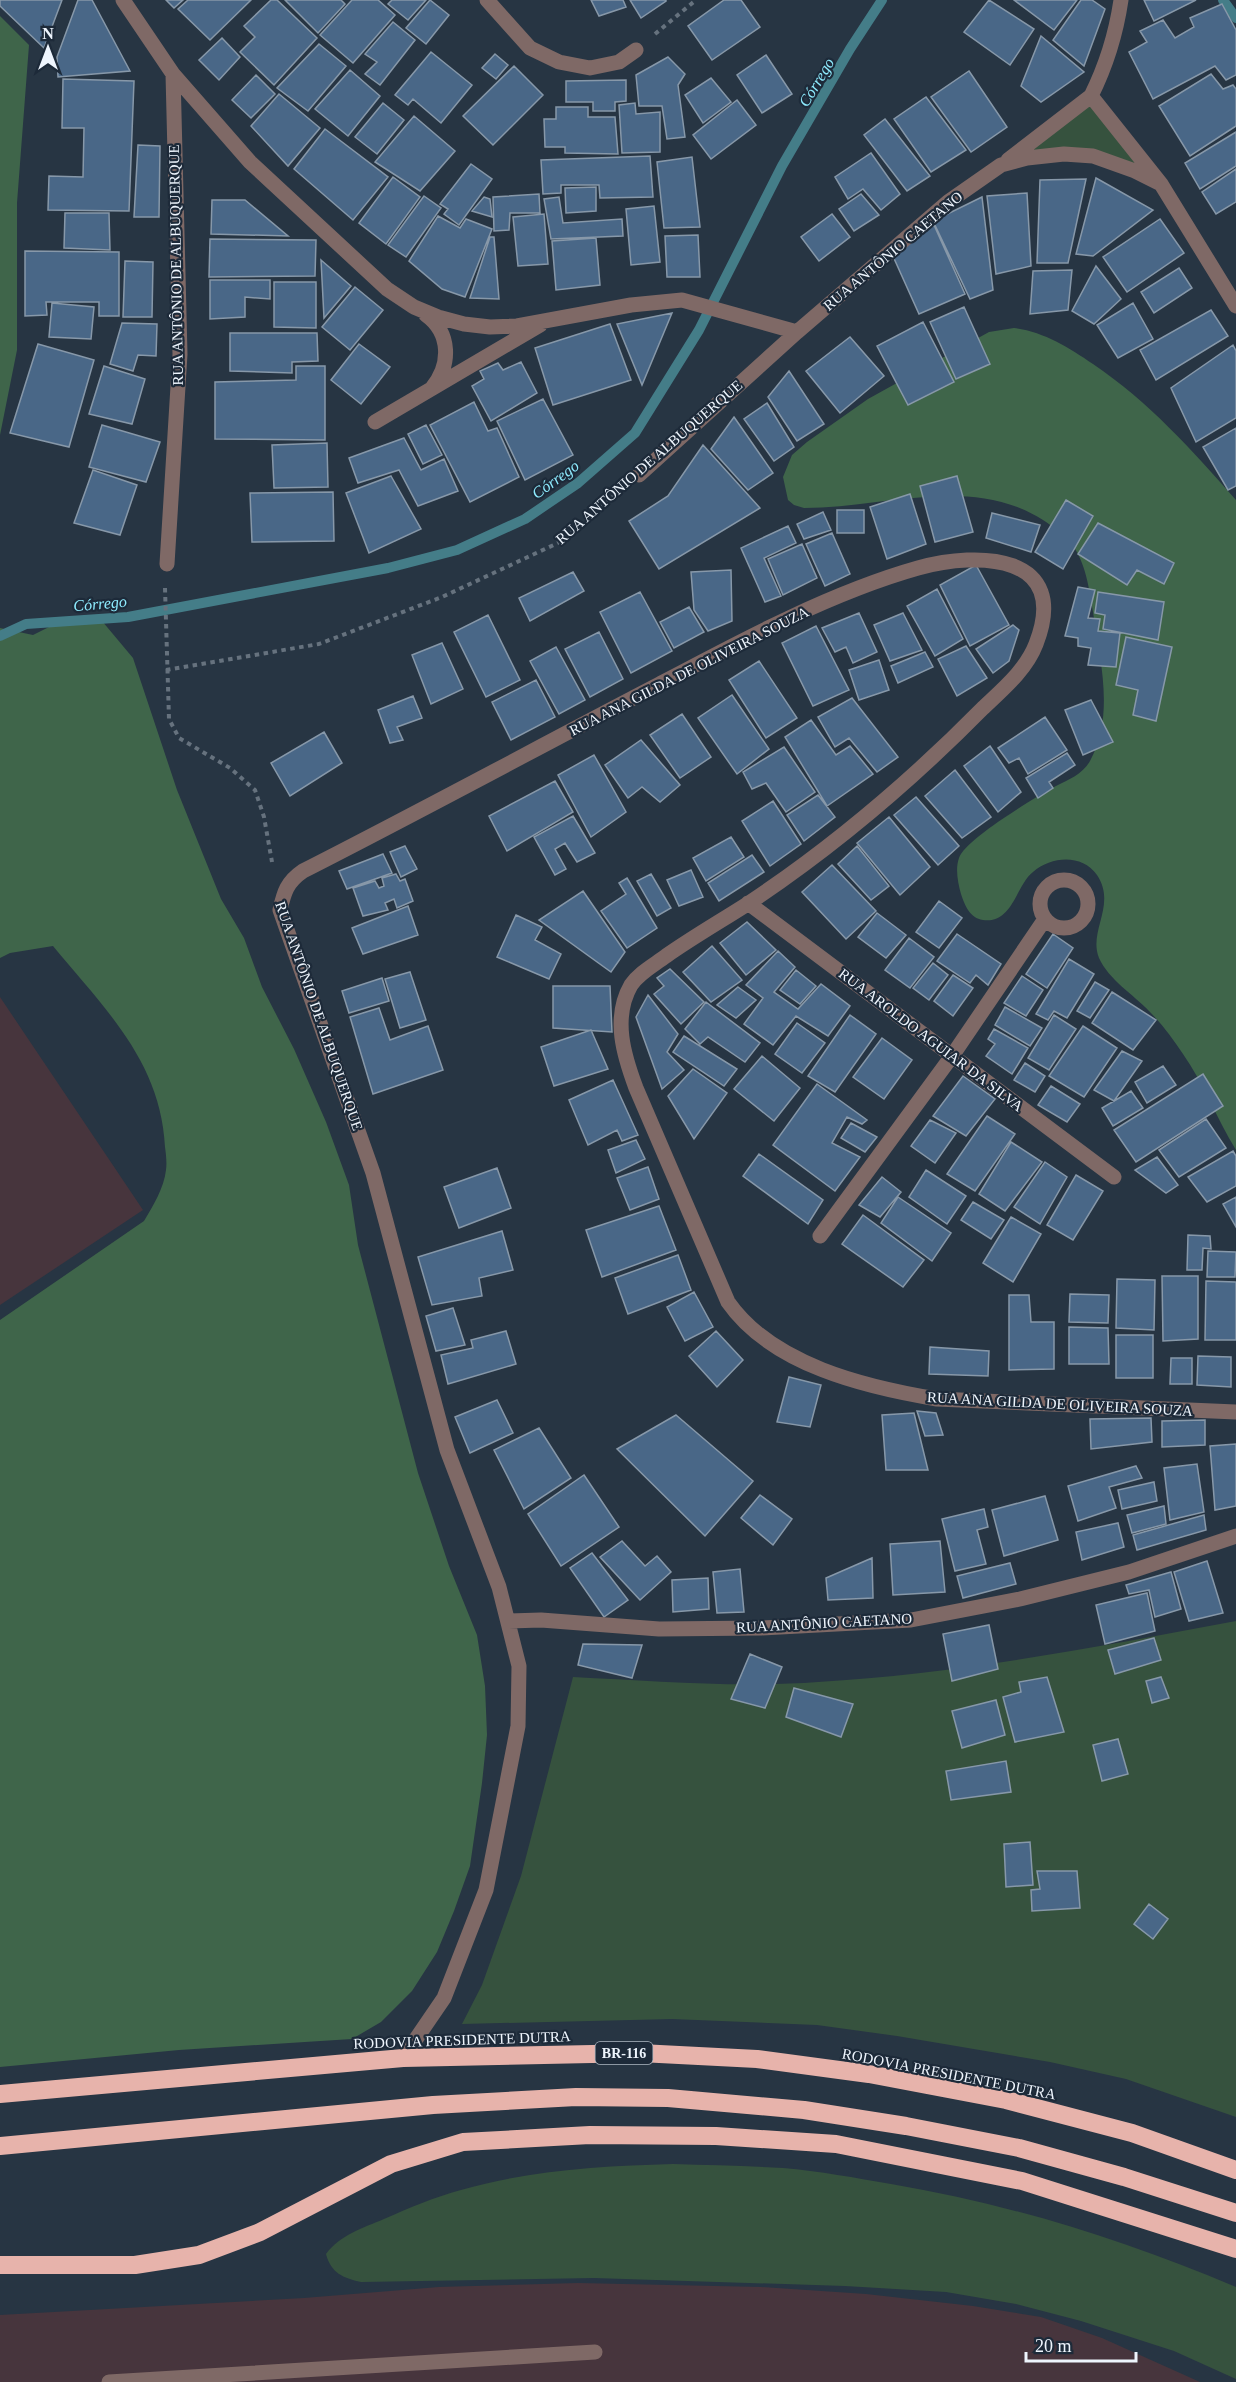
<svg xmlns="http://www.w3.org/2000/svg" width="1236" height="2382" viewBox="0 0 1236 2382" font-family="'Times New Roman',serif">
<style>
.industrial{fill:#47353d}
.green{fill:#36523e}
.forest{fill:#3f654a}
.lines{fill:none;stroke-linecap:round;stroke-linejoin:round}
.stream{stroke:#447d88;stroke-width:10}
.building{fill:#496787;stroke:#8798a9;stroke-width:1.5}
.path{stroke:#66727e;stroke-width:4;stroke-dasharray:4.5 4.5;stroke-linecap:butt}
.lane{stroke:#7f6966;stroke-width:15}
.street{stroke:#7f6966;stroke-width:15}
.highway{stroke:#e7b3ab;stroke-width:18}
.labels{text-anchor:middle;stroke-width:4.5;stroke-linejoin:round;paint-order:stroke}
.shield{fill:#1d2a39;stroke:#afb8c2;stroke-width:1.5}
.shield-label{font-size:14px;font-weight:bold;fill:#eef5fd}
.street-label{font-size:15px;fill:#eef5fd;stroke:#1d2a39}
.water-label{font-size:16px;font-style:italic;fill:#8eebfe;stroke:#1d2a39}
</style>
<rect width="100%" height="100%" fill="#273543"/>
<!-- industrial -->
<path class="industrial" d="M0,997L143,1210L0,1305Z
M578,2283L761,2287L866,2294L973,2306L1041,2317L1102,2338L1200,2382H0V2315L304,2298L439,2287Z"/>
<!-- green -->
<path class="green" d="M1091,100L1152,177L1126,164L1017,157Z
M1236,1621V2117L1126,2079L1050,2062L897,2036L817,2025L672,2019L462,2024L482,1985L521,1876L573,1677C654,1681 736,1688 818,1682C959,1674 1097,1647 1236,1621Z
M673,2164C710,2165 747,2166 783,2168C819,2171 856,2178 891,2184C1013,2205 1122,2239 1236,2287V2379L1174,2351L1081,2321L1016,2304L946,2292L845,2286L594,2278L361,2282C343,2278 331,2273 326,2254C340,2235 363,2228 384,2219C409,2208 435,2197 461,2190C530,2170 602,2166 673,2164Z"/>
<!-- forest -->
<path class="forest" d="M0,16L29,45L17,203V350L0,435Z
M1014,328C1044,332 1068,347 1093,364C1149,402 1191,449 1236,500V1150C1217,1119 1204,1084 1183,1054C1173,1039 1162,1024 1149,1011C1133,994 1109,980 1099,958C1088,931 1117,905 1097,875C1082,854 1052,856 1033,872C1016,885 1013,924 983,920C970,918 965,906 961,894C958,883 955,869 959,858C965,839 1036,797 1056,786C1068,780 1083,774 1090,761C1115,715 1100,661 1093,612C1089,588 1086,563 1071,543C1064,533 1053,527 1043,520C971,474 883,508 804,508L794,505L788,500L783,477L792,455L807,442L868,399L989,332Z
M65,619L102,621L133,658L177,790L221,899L244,938L262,987L294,1049L326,1122L349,1185L358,1245L418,1473L449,1566L477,1635L485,1686L487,1735L482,1783L470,1866L454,1911L437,1952L412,1991L381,2022L352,2039L179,2050L0,2067V1320L144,1221C153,1206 164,1188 166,1170C167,1163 166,1154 165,1147C161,1062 105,1009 53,946L10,953L0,958V628L33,635Z"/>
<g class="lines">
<!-- stream -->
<path class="stream" d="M1223,0L1236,18
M0,636L26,624L128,617L388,568L457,550L525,519L578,483L635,433L699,330L782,166L850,49L882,0"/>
</g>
<!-- building -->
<path class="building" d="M0,0H62L44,48L0,6Z
M78,0H92L130,71L58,77L57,57Z
M166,0H183L174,8Z
M188,0H251L210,40L178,9Z
M271,0H277L317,38L274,85L240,52L255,37L244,26Z
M285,0H341L345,4L318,33Z
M352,0H378L395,15L353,63L320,35Z
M392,0H426L408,20L388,4Z
M430,0L449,15L426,44L406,28Z
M591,0H623L626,7L599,16Z
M630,0H666V1L641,18Z
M724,0H741L760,27L712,60L688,26Z
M989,0L1034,29L1010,65L964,32Z
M1014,0H1077L1054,30Z
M1081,0H1092L1105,9L1084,66L1053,40Z
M1144,0H1196L1154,21Z
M1222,4L1236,30V75L1226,80L1215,66L1153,99L1129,52L1147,42L1140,31L1163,20L1175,38L1194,27L1190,18Z
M393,22L415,40L380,85L365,74L377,62L365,54Z
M1041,36L1084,72L1041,102L1021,86Z
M222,38L240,57L219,80L199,60Z
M319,44L346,66L308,111L277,88Z
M431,52L472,85L441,123L413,99L408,105L395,95Z
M495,54L508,65L496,79L482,68Z
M766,55L792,94L762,113L737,75Z
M668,57L685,74L678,85L685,137L667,139L662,106H639L636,75Z
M514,66L543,95L493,145L463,116Z
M350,70L380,96L348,136L315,109Z
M969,71L1007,127L971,152L931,97Z
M1211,74L1223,89L1233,85L1236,89V126L1190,156L1159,106Z
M256,75L275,94L251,118L232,100Z
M711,78L731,102L703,123L685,95Z
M63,79L134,81L129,211L48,210L49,176L83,177L84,128H62Z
M626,80V101L615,102V111H593V102H566V81Z
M279,94L320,128L288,166L251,126Z
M926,97L966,150L931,172L894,119Z
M737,100L756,125L711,159L693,135Z
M383,103L404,120L377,154L355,137Z
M635,103L636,114L660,112V152L622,153L619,105Z
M556,107H588V117H615L618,154L565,153V147H545L544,119H556Z
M414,116L455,151L420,191L375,162Z
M885,119L930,176L907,191L864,135Z
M325,129L388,177L353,220L294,169Z
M1236,132V166L1200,189L1185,163Z
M138,145L160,146L159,217H134Z
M871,153L900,194L881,210L863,189L848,199L835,177Z
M650,156L653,197L600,198L599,185H561V193L543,194L541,160Z
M692,157L700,227L664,228L657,162Z
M471,164L492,179L459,225L444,214L448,209L440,204Z
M1236,169V202L1216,214L1202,192Z
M393,177L420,197L386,244L359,223Z
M1096,178L1153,210L1093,256L1076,254Z
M1086,179L1068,263H1037L1040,180Z
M596,187V211L566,213L565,188Z
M1027,193L1031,266L996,274L987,196Z
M539,194L540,213H510L509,230L494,231L493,197Z
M861,194L879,215L854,231L839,209Z
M424,196L441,208L406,257L388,245Z
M484,197L490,199L492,217L472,211Z
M559,197L563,223L622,219L623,236L551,239L544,199Z
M982,197L993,290L970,299L933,221Z
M212,200H245L288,236L211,234Z
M654,206L660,262L631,265L626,209Z
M65,213H109L110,250L64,248Z
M544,214L548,264L518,266L513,217Z
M832,214L850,237L819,261L801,237Z
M438,216L460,228L466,219L492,229L465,297L442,289L409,261Z
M1160,219L1184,253L1127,292L1103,257Z
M934,225L965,294L919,314L892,254Z
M698,235L700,277H667L665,236Z
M490,237H494L499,299L470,298Z
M596,238L600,285L556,290L552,241Z
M210,239L316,240L315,276L209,277Z
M25,251L119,252V316H99V302H46L47,315L25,316Z
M321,260L351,286L324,318Z
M125,261L153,262L152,317H123Z
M1096,266L1121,299L1094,324L1072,311Z
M1179,268L1192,288L1154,313L1141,292Z
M1072,270L1068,310L1030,314L1033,271Z
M210,280H270V299L245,297V317L210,319Z
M274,282H316V328L274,327Z
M355,287L383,310L350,350L322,327Z
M52,303L94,307L91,339L49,337Z
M1133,303L1153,339L1118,358L1097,325Z
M964,307L990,364L956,379L930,322Z
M1211,310L1228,336L1156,380L1140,350Z
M672,313L642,385L617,324Z
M923,322L954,382L908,405L877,346Z
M122,323L157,324L156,356L138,355L133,371L110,364Z
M610,324L631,380L553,405L535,348Z
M230,333H317L318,361L292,362V373L230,371Z
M850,337L884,376L840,413L806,371Z
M38,344L94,360L69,447L10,433Z
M359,344L390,367L361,404L331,380Z
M1233,345L1236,351V418L1196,442L1171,388Z
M521,362L537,393L491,421L472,386L484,379L480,371L498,363L503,370Z
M104,366L145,379L132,424L89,414Z
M296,366H325V440L215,439V382L296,380Z
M789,371L824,424L797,441L768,397Z
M543,399L573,455L525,480L497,421Z
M474,402L488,431L497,428L519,477L470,502L430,425Z
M767,403L794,447L774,461L744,419Z
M734,417L773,473L748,490L711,449Z
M102,425L160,442L146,482L89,467Z
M426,425L442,455L423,464L408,434Z
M1236,428V486L1228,490L1203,447Z
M404,438L421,470L444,459L458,491L418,506L399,470L358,483L349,458Z
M327,443L328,487L274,488L272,445Z
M703,445L760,508L659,569L629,521L668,496Z
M93,470L137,485L120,535L74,523Z
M391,476L421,529L369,553L346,493Z
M957,476L973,532L935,542L920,486Z
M333,492L334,541L252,542L250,493Z
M910,494L926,544L887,559L870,507Z
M1066,500L1093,516L1063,569L1035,552Z
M837,510H864V533H837Z
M823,512L831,530L804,539L797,524Z
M992,513L1040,525L1031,552L986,538Z
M1098,523L1174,563L1164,584L1137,570L1127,585L1078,554Z
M788,526L796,543L764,558L781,596L765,602L741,548Z
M832,533L850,574L825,586L806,544Z
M802,544L817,578L783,595L768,559Z
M976,565L1009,625L970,646L940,585Z
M731,570L732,621L708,631L694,610L691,572Z
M573,572L584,591L530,621L519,598Z
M1078,587L1095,590L1088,618L1100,619L1098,631L1120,633L1116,667L1088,665L1091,648L1078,646V638L1065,636Z
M937,589L963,639L935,656L907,606Z
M640,592L672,651L631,673L600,612Z
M1098,592L1164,602L1158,640L1103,629L1105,615L1095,613Z
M689,607L704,632L674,648L660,622Z
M859,613L877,652L853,663L846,647L835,652L822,628Z
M903,613L922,650L890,661L874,625Z
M488,615L520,680L486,697L454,632Z
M1013,625L1019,630L1009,661L993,673L976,649Z
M816,626L849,690L813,706L782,643Z
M599,632L623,679L590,697L565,649Z
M1126,637L1172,647L1156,721L1133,715L1138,690L1116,685Z
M442,643L463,689L431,704L412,655Z
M966,646L987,678L957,696L938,659Z
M556,647L585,700L559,714L530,661Z
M925,652L933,667L898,683L891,666Z
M879,660L889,690L859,700L849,670Z
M759,661L797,718L766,738L729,680Z
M536,680L555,717L511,740L492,702Z
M732,695L769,749L737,774L698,718Z
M413,696L422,718L397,727L403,740L390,743L378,710Z
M852,698L898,757L877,772L849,738L835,747L818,717Z
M1091,700L1113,742L1083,755L1065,710Z
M682,714L711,757L680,778L650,735Z
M1045,717L1067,750L1028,774L1019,758L1009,763L998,748Z
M811,720L836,755L850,746L873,774L827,806L785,737Z
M324,732L342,763L290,796L271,763Z
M641,740L680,785L660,802L642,787L628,798L605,765Z
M990,746L1021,792L998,812L964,766Z
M784,747L815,792L786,812L766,783L752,789L743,772Z
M1067,753L1075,765L1049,782L1053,788L1038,798L1026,778Z
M594,755L626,812L591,837L558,775Z
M955,770L991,817L962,838L925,796Z
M555,781L573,812L507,851L489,816Z
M818,795L835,817L804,841L787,815Z
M916,797L959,846L938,865L894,815Z
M773,801L801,844L770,866L742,821Z
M573,816L595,853L577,862L565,843L555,849L566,869L555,875L534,837Z
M889,817L930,867L900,895L857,843Z
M731,837L744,857L706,881L693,858Z
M405,846L417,869L401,877L390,852Z
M857,846L889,886L871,900L838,864Z
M383,854L392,873L347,889L339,871Z
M752,855L764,872L719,901L708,883Z
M832,865L876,911L846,939L802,892Z
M691,870L703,897L679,906L667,880Z
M396,874L400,881L405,879L413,901L397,908L394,899L385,903L388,910L363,916L353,888L375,881L379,888L384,886L382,878Z
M651,874L671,908L657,916L637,881Z
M627,878L657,928L627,948L601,911L626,894L619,883Z
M583,891L625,952L611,972L539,920Z
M939,901L962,918L939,948L916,932Z
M408,906L418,935L363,954L352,928Z
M877,913L906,935L886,958L858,937Z
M516,915L542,927L535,940L561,954L549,979L497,957Z
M747,922L776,950L746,975L720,943Z
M957,934L1001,964L988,985L976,975L970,983L937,961Z
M1053,934L1073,948L1047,988L1026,974Z
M909,938L934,957L910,988L885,970Z
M712,946L742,980L711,1002L683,972Z
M778,951L795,967L774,992L798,1009L821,984L850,1006L828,1036L796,1016L773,1045L744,1024L763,998L746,985Z
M1069,959L1094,974L1067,1018L1054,1011L1048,1020L1036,1014Z
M933,963L948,975L929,1000L913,988Z
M670,969L704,1002L681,1024L654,994L664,986L657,978Z
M796,970L816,986L800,1004L780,990Z
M410,972L426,1020L400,1028L385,979Z
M953,975L973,988L953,1016L934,1001Z
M1022,976L1043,990L1026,1016L1004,1003Z
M382,978L389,1001L349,1013L342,991Z
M1095,982L1109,990L1090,1018L1077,1011Z
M553,986H610L612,1032L553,1028Z
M738,987L756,1000L736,1018L717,1005Z
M1112,992L1156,1020L1133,1050L1092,1023Z
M648,995L678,1034L667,1052L684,1070L662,1089L636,1017Z
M706,1002L760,1043L745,1062L708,1037L700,1044L685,1029Z
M1005,1007L1042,1028L1030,1046L995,1025Z
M379,1008L390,1040L428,1026L443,1070L373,1094L350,1017Z
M850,1015L876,1034L835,1092L808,1076Z
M1054,1015L1076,1029L1049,1070L1028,1058Z
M797,1023L825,1043L802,1073L775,1054Z
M1083,1026L1117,1048L1084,1097L1049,1076Z
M994,1029L1028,1048L1012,1074L986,1056L995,1044L988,1039Z
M591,1030L608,1069L554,1086L541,1047Z
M684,1036L737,1069L724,1086L673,1052Z
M882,1038L912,1060L884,1099L853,1077Z
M1122,1051L1142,1061L1114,1101L1094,1090Z
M762,1056L800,1088L774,1121L734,1089Z
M1025,1063L1045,1076L1035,1092L1014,1080Z
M1163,1066L1176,1085L1147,1103L1135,1082Z
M693,1069L727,1093L694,1139L668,1096Z
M1203,1074L1223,1106L1136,1162L1114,1130Z
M963,1076L995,1099L966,1136L933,1116Z
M613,1080L638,1135L622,1141L617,1130L588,1145L569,1100Z
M817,1084L867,1120L862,1124L847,1117L832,1143L860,1157L835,1191L773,1145Z
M1051,1086L1080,1104L1067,1122L1038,1105Z
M1131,1091L1143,1108L1113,1126L1102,1108Z
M987,1116L1015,1134L975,1191L947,1174Z
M1206,1119L1226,1148L1179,1177L1159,1150Z
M930,1120L956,1133L935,1163L911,1146Z
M851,1123L877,1137L865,1152L841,1138Z
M636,1140L645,1159L616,1173L608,1150Z
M1011,1142L1042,1162L1005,1211L979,1194Z
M1233,1151L1236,1156V1186L1207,1202L1188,1177Z
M759,1154L823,1200L808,1224L743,1176Z
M1157,1157L1178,1185L1166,1193L1135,1170Z
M1045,1162L1067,1177L1040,1224L1014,1207Z
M648,1167L659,1199L630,1210L617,1178Z
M497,1168L511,1208L459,1228L444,1187Z
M926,1170L966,1196L947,1224L909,1197Z
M1076,1175L1103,1191L1073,1240L1047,1225Z
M882,1177L901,1192L880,1217L859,1205Z
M898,1197L951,1233L932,1261L881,1223Z
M1236,1197V1227L1223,1204Z
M973,1202L1004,1220L991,1239L961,1220Z
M659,1206L676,1250L602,1277L586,1230Z
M863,1215L924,1260L903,1287L842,1244Z
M1011,1217L1041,1234L1013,1282L983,1263Z
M502,1231L513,1270L479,1278L482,1296L432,1305L418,1257Z
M1188,1235L1210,1236L1211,1249L1203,1248L1202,1270H1187Z
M1208,1251L1236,1252L1235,1277H1207Z
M678,1255L691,1290L628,1314L615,1278Z
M1162,1276H1198V1339L1163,1341Z
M1117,1279L1155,1280L1154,1330L1116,1328Z
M1206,1281L1236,1282V1340H1205Z
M694,1292L713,1327L685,1341L667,1307Z
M1070,1294L1109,1295L1108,1323L1069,1322Z
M1009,1295H1029L1031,1322H1054V1369L1009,1370Z
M453,1308L465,1345L436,1351L426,1316Z
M1069,1327L1108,1328L1109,1364H1069Z
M506,1331L516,1364L448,1384L441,1355L473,1348L471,1340Z
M716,1331L743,1360L717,1387L689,1356Z
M1116,1335H1153V1378H1116Z
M930,1347L989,1351L988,1376L929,1374Z
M1198,1356L1231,1357V1387L1197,1385Z
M1171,1358H1192V1384H1170Z
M789,1377L821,1385L810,1427L777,1422Z
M497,1400L513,1433L470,1453L455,1417Z
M917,1411L936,1413L943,1435L925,1436Z
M914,1413L928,1470H886L882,1415Z
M676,1415L753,1481L705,1536L617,1449Z
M1151,1418L1152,1442L1091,1449L1090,1419Z
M1205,1420V1445L1162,1447V1421Z
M539,1428L571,1478L524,1509L494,1450Z
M1236,1444V1506L1215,1510L1210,1446Z
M1197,1464L1204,1512L1170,1520L1164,1468Z
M1136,1466L1142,1478L1109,1487L1116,1508L1078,1521L1068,1486Z
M584,1475L619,1527L561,1566L528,1514Z
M1154,1482L1157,1501L1122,1509L1118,1490Z
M760,1495L792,1519L773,1545L741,1518Z
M1045,1496L1058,1540L1004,1556L992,1510Z
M1164,1506L1166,1524L1132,1533L1127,1515Z
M984,1509L988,1527L977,1530L986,1564L955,1571L942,1519Z
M1204,1515L1206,1530L1137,1550L1133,1535Z
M1118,1523L1124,1547L1082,1560L1076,1532Z
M622,1541L645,1566L657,1556L671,1572L640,1600L600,1557Z
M940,1541L945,1592L893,1595L890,1544Z
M592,1553L628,1600L604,1617L570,1568Z
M872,1558L873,1598L828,1600L826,1578Z
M1207,1561L1223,1613L1189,1621L1174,1572Z
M1010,1563L1016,1584L963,1598L957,1576Z
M740,1569L744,1612L717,1613L713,1572Z
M1171,1572L1181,1609L1155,1617L1149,1590L1129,1594L1126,1585Z
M708,1578L709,1609L673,1612L672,1580Z
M1147,1593L1155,1631L1105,1644L1096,1605Z
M989,1625L998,1669L952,1681L943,1634Z
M1154,1638L1161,1660L1115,1674L1108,1650Z
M583,1644L642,1645L632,1678L578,1665Z
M750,1654L782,1667L765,1708L731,1699Z
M1047,1677L1064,1732L1015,1742L1003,1697L1021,1692L1019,1682Z
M1161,1677L1169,1698L1152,1703L1146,1681Z
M794,1688L853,1704L841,1737L786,1717Z
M996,1700L1005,1735L962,1748L952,1711Z
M1118,1739L1128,1774L1102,1781L1093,1745Z
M1006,1761L1011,1792L951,1800L946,1771Z
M1030,1842L1033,1885L1006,1887L1004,1844Z
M1037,1871H1077L1080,1908L1032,1911L1031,1890L1040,1889Z
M1149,1904L1168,1919L1153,1939L1134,1924Z"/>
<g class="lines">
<!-- path -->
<path class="path" d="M655,34L696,0
M165,588L169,719L179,738L230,768L255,790L264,817L272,862
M166,670L319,644L442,597L560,542L621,490"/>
<!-- lane -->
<path class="lane" d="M109,2382L595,2352"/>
<!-- street -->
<path class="street" d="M123,0L173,74L250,162L387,289L414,307L438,317L464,324L490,327L517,326L631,305L682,300L797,332
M487,0L530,48L559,62L590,68L619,62L636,50
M1091,96C1106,66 1116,34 1121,0
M1008,160L1091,96L1161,184L1236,306
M426,315C451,333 451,365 432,388
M375,422L540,325
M639,475L797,332L948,202L1001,165L1027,158L1064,154L1093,156L1135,171L1161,184
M167,564L180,354L173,74
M1040 904a24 24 0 1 1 48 0a24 24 0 1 1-48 0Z
M748,903L1114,1177
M820,1236L952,1056L1045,919
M509,1621L541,1620L659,1629L761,1628L911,1620L1020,1599L1129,1572L1236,1536
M403,2058L444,1998L486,1890L518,1726L519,1666L499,1587L447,1450L373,1173L280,910C284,892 287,882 303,871C421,811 537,748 654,687C735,644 829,593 918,568C979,551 1071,554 1036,644C1026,670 1003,689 983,708C912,780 833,847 749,903C721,921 693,937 666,956C654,965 639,973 631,985C612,1018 624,1056 636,1088L728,1302C772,1365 865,1387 937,1399L1236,1412"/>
<!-- highway -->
<path class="highway" d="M0,2094L403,2058L640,2053L757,2059L869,2074L1006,2100L1132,2133L1236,2170
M0,2146L433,2105L576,2097L668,2098L804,2110L906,2126L1019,2148L1124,2177L1236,2213
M0,2265H135L199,2255L260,2232L391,2164L463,2142L590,2135L716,2136L836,2144L1022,2181L1236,2249"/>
</g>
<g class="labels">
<!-- shield labels -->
<rect class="shield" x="595.5" y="2042" width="57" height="22" rx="4.5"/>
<g class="shield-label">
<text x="624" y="2058">BR-116</text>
</g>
<!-- street labels -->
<g class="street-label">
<text transform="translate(893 251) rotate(-40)" y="5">RUA ANTÔNIO CAETANO</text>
<text transform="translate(176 265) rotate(-91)" y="5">RUA ANTÔNIO DE ALBUQUERQUE</text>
<text transform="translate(649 462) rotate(-41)" y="5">RUA ANTÔNIO DE ALBUQUERQUE</text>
<text transform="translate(689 671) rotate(-27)" y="5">RUA ANA GILDA DE OLIVEIRA SOUZA</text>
<text transform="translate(319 1016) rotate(71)" y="5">RUA ANTÔNIO DE ALBUQUERQUE</text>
<text transform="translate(931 1040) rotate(37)" y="5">RUA AROLDO AGUIAR DA SILVA</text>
<text transform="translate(1060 1404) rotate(3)" y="5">RUA ANA GILDA DE OLIVEIRA SOUZA</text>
<text transform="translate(824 1623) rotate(-3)" y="5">RUA ANTÔNIO CAETANO</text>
<text transform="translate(462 2040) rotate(-2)" y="5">RODOVIA PRESIDENTE DUTRA</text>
<text transform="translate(949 2074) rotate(11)" y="5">RODOVIA PRESIDENTE DUTRA</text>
</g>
<!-- water labels -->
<g class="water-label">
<text transform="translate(816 82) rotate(-59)" y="6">Córrego</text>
<text transform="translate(555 479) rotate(-36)" y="6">Córrego</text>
<text transform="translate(100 603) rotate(-5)" y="6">Córrego</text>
</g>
</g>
<!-- north arrow -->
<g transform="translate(48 48)" stroke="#1d2a39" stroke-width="4.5" paint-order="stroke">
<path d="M0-4.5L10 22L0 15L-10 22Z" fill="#eef5fd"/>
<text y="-9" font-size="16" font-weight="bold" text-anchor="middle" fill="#eef5fd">N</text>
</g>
<!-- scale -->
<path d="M1026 2352v9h110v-9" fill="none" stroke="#eef5fd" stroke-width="3"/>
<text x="1035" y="2352" font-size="18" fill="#eef5fd" stroke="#1d2a39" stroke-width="4.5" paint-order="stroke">20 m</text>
</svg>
